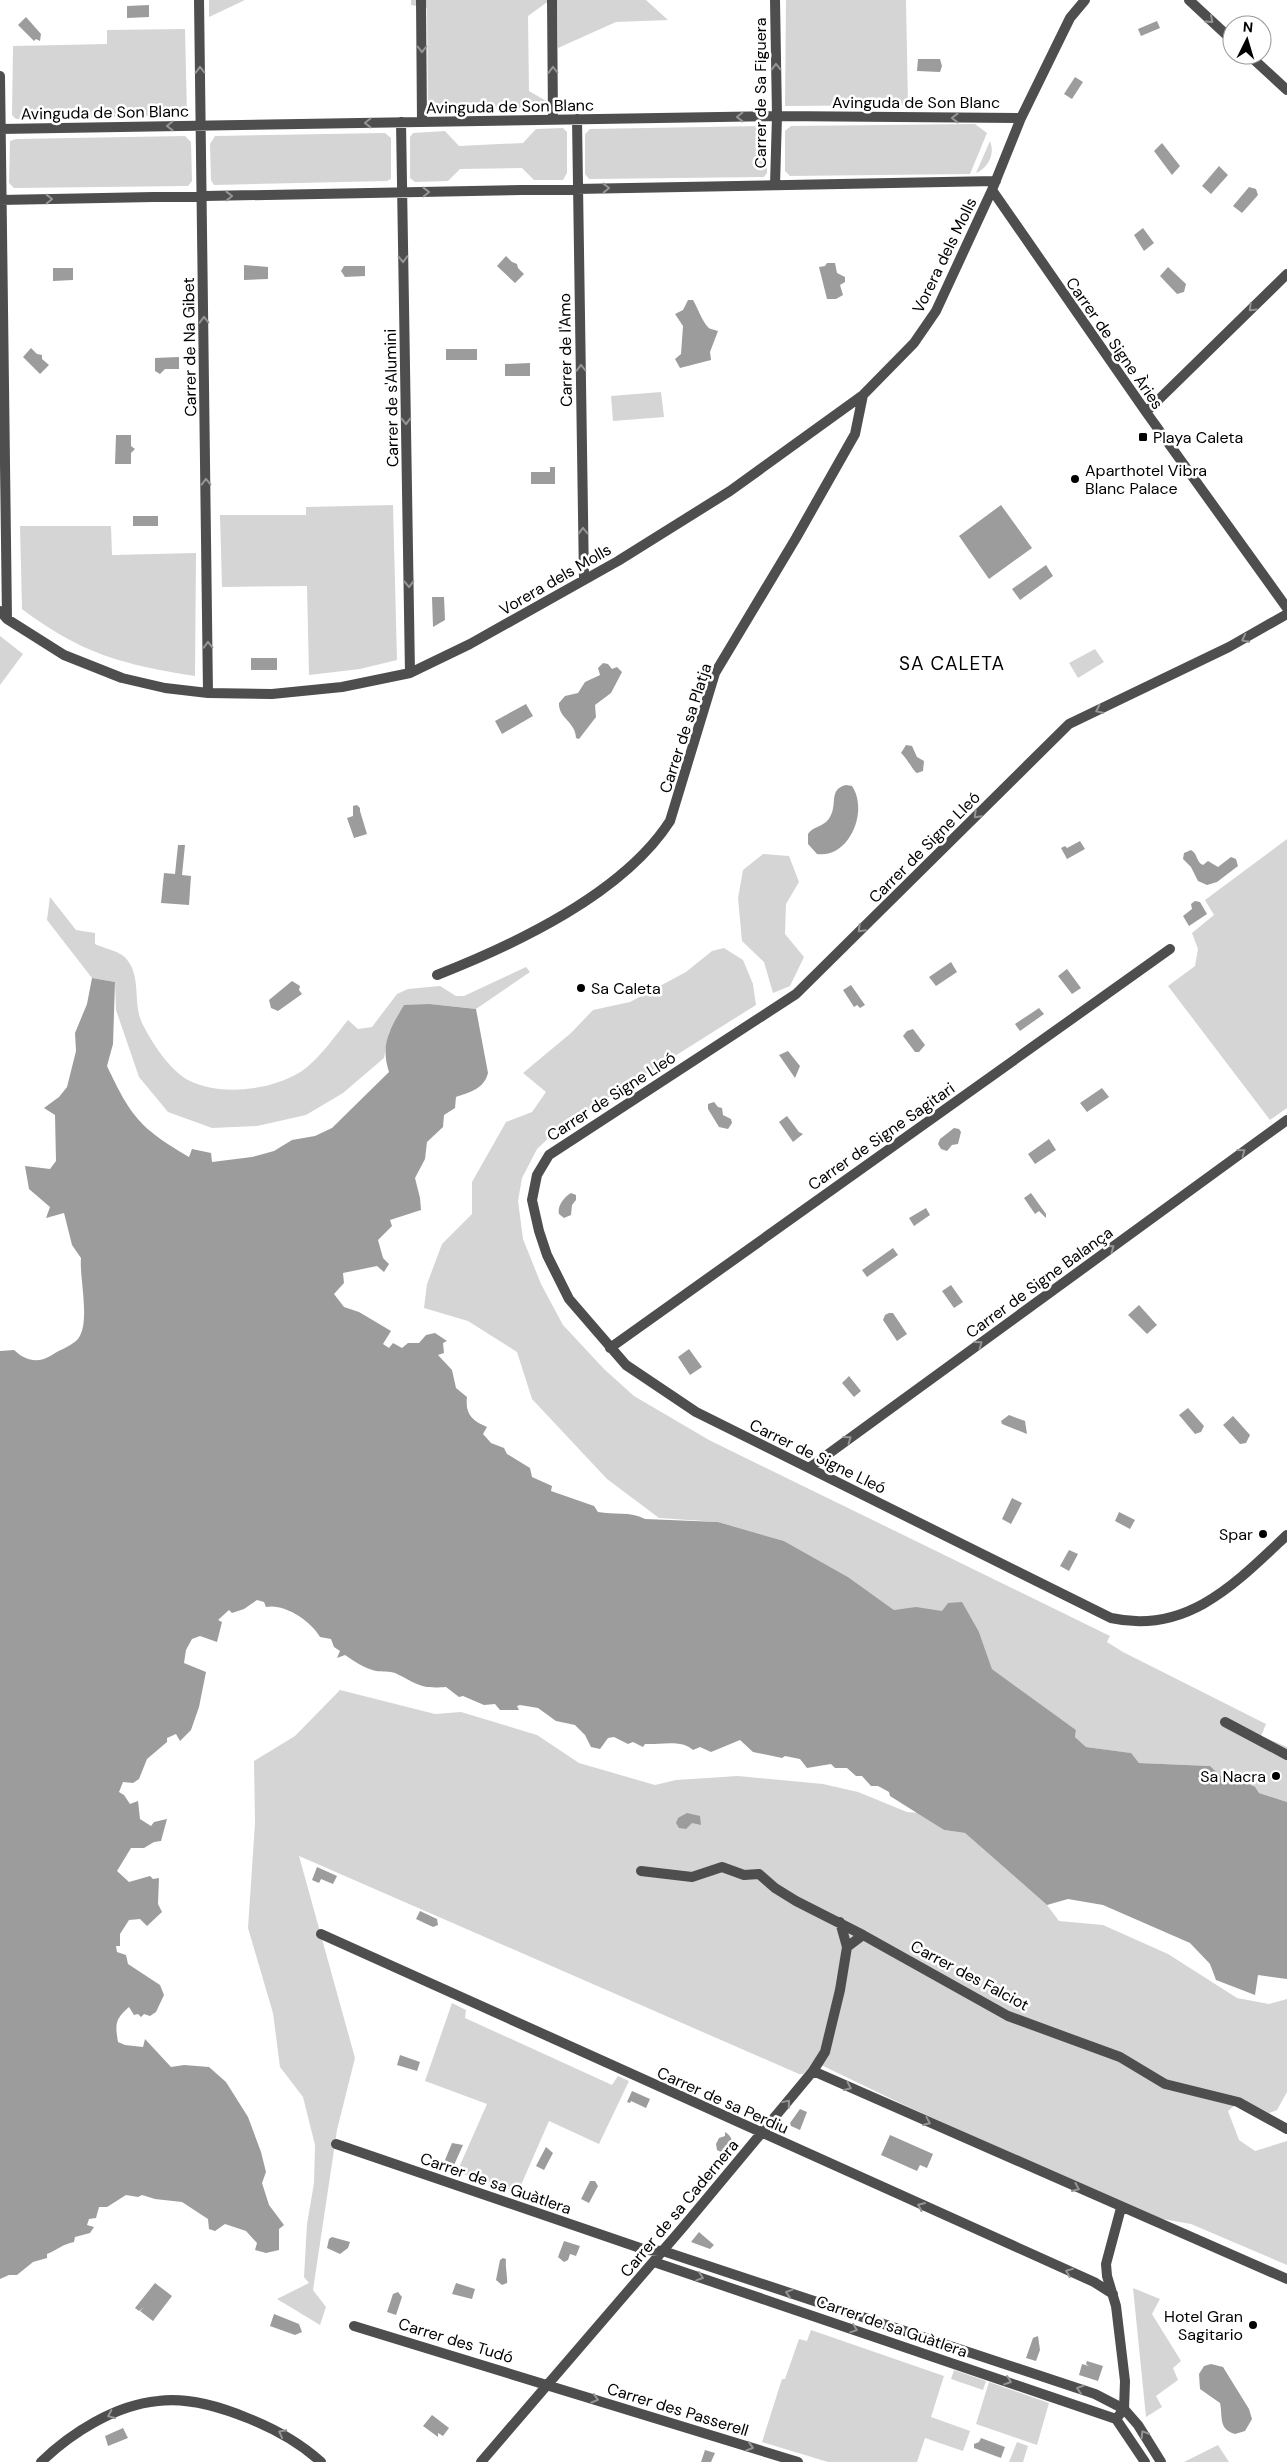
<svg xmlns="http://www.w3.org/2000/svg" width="1287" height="2462" viewBox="0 0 1287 2462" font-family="'DM Sans',sans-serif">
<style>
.green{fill:#d5d5d5}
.water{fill:#9c9c9c}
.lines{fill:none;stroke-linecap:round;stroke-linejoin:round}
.minor{stroke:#4e4e4e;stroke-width:10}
.tertiary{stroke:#4e4e4e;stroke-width:10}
.oneway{stroke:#959595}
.poi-dot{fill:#000;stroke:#fff;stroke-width:2}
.labels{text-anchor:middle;stroke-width:5;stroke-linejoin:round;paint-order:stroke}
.street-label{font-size:16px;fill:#000;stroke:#fff}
.poi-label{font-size:16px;fill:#000;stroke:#fff;text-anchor:start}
.quarter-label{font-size:19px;letter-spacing:1px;fill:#000;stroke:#fff}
</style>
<rect width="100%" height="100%" fill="#fff"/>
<!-- green -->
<path class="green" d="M209,0H245L209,17Z
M411,0H646L668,20L616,22L558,48L557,2L546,3L528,16L529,91L548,102L547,108L428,111L427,8L411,5Z
M786,0H906L908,105L785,106Z
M185,29L187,115L16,119L12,115L13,46L107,44V30Z
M975,124L987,133L970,174L790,176L785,171V131L791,126Z
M761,126L767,133V173L764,177L589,179L585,174V134L590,129Z
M563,128L567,132V173L563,180H534L522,168L460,169L448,181L415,182L410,178V137L413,133L445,131L459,146L523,143L536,129Z
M385,133L391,138V179L387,181L214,185L211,180L210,144L215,136Z
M185,136L191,142L192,181L188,186L14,188L9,183L10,141L16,139Z
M990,141C995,154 989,167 976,173Z
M661,392L664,417L613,421L611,396Z
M393,505L397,660L360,669L309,675L307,586L222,587L220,515H306V507Z
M20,526H111L112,555L196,553L195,676C123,665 80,653 22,609Z
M0,636L23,654L0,685Z
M1095,649L1104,662L1078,678L1069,663Z
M1287,839V1108L1270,1120L1168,986L1195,966L1198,949L1192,933L1214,915L1205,900Z
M763,854L789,856L799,882L786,904L785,934L804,957L790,986L773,993L764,962L742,941L738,898L743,870Z
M50,897L76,930L95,933V944C105,949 122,951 128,961C141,978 133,1004 142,1023C152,1043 170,1071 190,1081C222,1097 277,1090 306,1068C322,1055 335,1036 348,1020L358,1029L372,1027L397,994L408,989L440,986L456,996H464L526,967L530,972L476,1009L430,1004L389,1032L384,1058L343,1093L306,1115L257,1126L212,1128L168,1112L139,1077L116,1010L115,982L92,978L47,920Z
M724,948L743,960L753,984L756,1005L557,1130L537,1149L522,1178L518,1201L523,1239L541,1284L563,1325L604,1369L634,1396L709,1440L1110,1636L1107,1642L1123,1652L1266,1724L1261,1736L1287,1747V1802L1259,1793L1221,1776L1210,1766L1139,1763L1130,1753L1086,1747L1075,1737L1076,1730L992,1669L979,1632C944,1612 935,1605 894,1610L848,1577L784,1541L718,1522L659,1518L607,1479L532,1399L517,1352L468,1321L424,1308L427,1284L442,1244L472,1214V1182L506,1122L532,1112L546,1092L523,1073L571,1033L593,1010L630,1002L686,972L712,951Z
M340,1690L435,1714L461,1712L537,1735L579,1763L655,1785L676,1780L738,1776L823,1784L858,1792L907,1812L918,1813L944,1830L965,1833L1047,1905L1059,1921L1103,1925L1168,1954L1237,1998L1269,2004L1287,1999V2092L1277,2110L1269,2113L1242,2099L1228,2111L1239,2140L1255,2151L1287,2141V2265L1191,2224L1157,2218L904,2105L815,2062L803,2074H799L299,1856L355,2058L337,2130L313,2290L326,2307L320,2325L277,2299L309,2283L304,2277L307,2224L314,2183L315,2145L303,2097L280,2067L273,2013L248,1928L255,1823L254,1761L295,1736Z
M452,2003L466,2010L465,2018L612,2085L618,2076L629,2081L599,2144L549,2121L518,2192L457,2172L487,2104L425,2081Z
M1133,2288L1160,2299L1152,2314L1181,2361L1173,2368L1178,2380L1156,2396L1162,2407L1146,2417Z
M811,2330L944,2376L931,2417L970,2431L963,2451L925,2438L917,2462H828L762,2442L782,2379H785L799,2339L807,2341Z
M954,2370L986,2381L983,2390L951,2379Z
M989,2382L1049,2403L1037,2445L976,2424Z
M1017,2442L1028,2446L1023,2462H1009Z
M1218,2445L1229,2462H1184Z"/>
<!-- water -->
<path class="water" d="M149,5V17L127,18V6Z
M26,17L41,34L40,41L36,39L34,41L18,25Z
M1157,21L1160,28L1141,36L1138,29Z
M918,59H940L942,66L940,72L917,71Z
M1075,77L1083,82L1072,99L1064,94Z
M1162,143L1180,166L1172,175L1154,151Z
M1219,166L1228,175L1211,194L1202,186Z
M1249,187L1256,189L1258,195L1242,213L1233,206Z
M1143,228L1154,243L1144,251L1134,235Z
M506,256L512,262L517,264L518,268L524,274L515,283L497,266Z
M827,263H835L837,273L845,277V282L840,285L843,295L836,299H827L819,267L825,266Z
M244,265L268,267V279L244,280Z
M344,266H365V276L345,277L341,271Z
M1168,267L1186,284L1184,292L1177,294L1160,276Z
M53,268H73V280L53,281Z
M688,300H693C697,306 704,327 711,329C713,330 716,330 718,331L710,352L711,360L680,368L675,359L681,354L683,326L675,314L683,310Z
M31,348L37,354L42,355V359L49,365L40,374L23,357Z
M446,349H477V360H446Z
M179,357V369H165L160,374L155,371V358Z
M530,363V376H505V364Z
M116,435H131V446L135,449L131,453V464H115Z
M550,467H555V484H531V472H550Z
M1001,505L1032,548L989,579L959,536Z
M133,516H158V526H133Z
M1046,565L1053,576L1020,600L1012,589Z
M432,597H444L445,620L433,627Z
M251,658H277V670H251Z
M603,663L608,664L612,669L617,667L622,672L611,693L595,705L596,717L579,739L576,738C576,722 558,718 559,703L565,696L578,693L585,682L600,675L598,668Z
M526,704L533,716L502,734L495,721Z
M906,745L912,746L917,757L924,761L923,771L917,773C913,771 907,758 901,753Z
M846,785L852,786C869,811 849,859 817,854L808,844V834C814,825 825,828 831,815C837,803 829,789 846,785Z
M357,805L360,808V811L367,834L354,838L347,818L353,816V806Z
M1080,841L1085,849L1067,859L1061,848L1065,846L1067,848Z
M178,845H185L182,875L191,876L189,905L161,903L164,873L175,874Z
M1191,850C1198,854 1196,862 1203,865L1208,861L1218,867L1231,857L1236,859L1238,866L1217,882L1207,885L1198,881L1191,867L1183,859L1184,853Z
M1195,901L1200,902L1207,914L1189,926L1183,916L1192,909L1191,904Z
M951,962L957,972L936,986L929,977Z
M1067,969L1081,988L1072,994L1058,976Z
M92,978L115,982L113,1044L107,1066C131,1117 140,1128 189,1157L192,1149L211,1153L212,1162L252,1157L274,1151L292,1140L315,1136L332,1128L389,1072C380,1044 390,1029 404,1005L430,1004L476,1009L488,1073C484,1089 470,1092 456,1097L455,1108L444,1115L443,1127L427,1142L425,1159L415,1178L420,1198L421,1210L390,1220L392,1226L378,1240L383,1258L389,1264L384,1272L377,1266L343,1273L344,1283L334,1294L344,1307L359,1312L391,1331L383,1344L389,1348L393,1343L402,1348L408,1343H419L426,1335L435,1333L447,1341L443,1343L444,1353L438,1355L452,1370L456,1388L467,1397C465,1414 472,1421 487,1427L483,1434L491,1443L504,1448L507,1454L530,1468L532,1477L552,1486L551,1491L594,1506L598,1512C614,1515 630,1511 645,1519L718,1522L784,1541L848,1577L894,1610L916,1607L942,1611L948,1603L962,1602L979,1632L992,1669L1076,1730L1075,1737L1086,1747L1131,1753L1139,1763L1210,1766L1221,1776L1230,1774L1255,1787L1259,1793L1287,1802V1979L1258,1975L1255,1995L1216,1980L1210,1964L1190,1943L1103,1905L1068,1899L1047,1905L965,1833L944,1830L890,1796L889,1792L878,1786H871L862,1776H856L847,1768H835L831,1764L807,1768L800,1759L785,1756L782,1758L753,1752L740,1740L711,1752L700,1747L693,1750C682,1739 659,1745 645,1744L643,1747L633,1742L628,1744L614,1737L608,1738L600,1749L591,1747L585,1735L575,1725L556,1721L538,1708L520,1705L517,1706L519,1710H500L495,1704L484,1705L463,1696L459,1697L446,1687C419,1689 418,1684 395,1673C390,1671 382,1672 376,1671C364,1668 355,1662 345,1655L337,1658L340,1651L334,1647L331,1639L320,1637C311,1621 284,1603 266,1607L264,1602L257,1600L244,1609L232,1613L229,1610L218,1620L222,1622L217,1642L200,1636L192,1639L186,1650L184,1663L206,1672L199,1707L191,1730L180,1741L176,1734L167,1738V1742L147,1759L139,1779L133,1783L123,1782L119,1792L124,1795L130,1804L138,1801L140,1819L151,1826L154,1822L167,1819L161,1841L154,1842L144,1848H131L117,1871L129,1882L150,1876L153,1879L159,1878L158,1904L162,1912L147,1926L140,1919L129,1920L120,1934V1946H116L117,1952L126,1955L128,1964L160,1985L164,1995L156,2012L150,2016L144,2014L141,2017L138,2014L134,2015L129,2007C115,2019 115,2024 118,2042L125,2045L143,2047L145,2039L171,2067L184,2065L209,2067L226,2082L248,2117L261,2152L266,2172L262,2183L269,2205L284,2225L279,2229V2250L266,2253L255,2250L257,2243L246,2231L225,2224L215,2231L209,2229L208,2219L182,2202L155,2199L142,2195L138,2197L126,2195L107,2207H99L96,2218L89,2219L87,2225L94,2227L90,2233L75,2237L74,2242C63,2244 57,2250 47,2254V2258L33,2262L17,2275H9L0,2279V1351L14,1350C26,1361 38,1364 52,1355C59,1350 69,1347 76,1341C92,1327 79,1278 81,1258L72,1245L64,1213L46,1218L50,1207L29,1189L25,1166L50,1169L56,1161L55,1115L44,1108L59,1097L67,1087L76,1051L75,1033L87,1004Z
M292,981L300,986L299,990L302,994L278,1011L271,1008L269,1000Z
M851,985L865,1005L860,1008L857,1005L854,1007L843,990Z
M1039,1008L1044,1014L1020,1031L1015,1024Z
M913,1029L925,1045L919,1052H915L903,1036L907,1031Z
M788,1051L800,1066L795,1078L779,1055Z
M1102,1088L1109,1097L1087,1112L1080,1103Z
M714,1102L718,1107L722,1108L723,1115L731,1119L732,1123L728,1129L719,1127L708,1109V1104Z
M787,1116L799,1132L803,1134L793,1142L779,1122Z
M954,1128L959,1129L961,1132L958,1144L952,1145L947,1151L941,1149L938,1144L940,1139Z
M1049,1139L1056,1150L1035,1164L1028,1154Z
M571,1193L576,1195V1200L572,1205L571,1215L564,1218L559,1214C557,1206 564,1197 571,1193Z
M1031,1193L1046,1214V1218L1039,1211L1035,1214L1024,1198Z
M926,1208L930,1215L914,1226L909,1218Z
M893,1248L898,1255L867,1277L862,1270Z
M951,1285L963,1302L954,1308L942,1291Z
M1139,1305L1157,1325L1147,1334L1128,1315Z
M889,1313H893L907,1334L897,1341L883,1320L885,1315Z
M689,1349L702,1367L690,1375L678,1357Z
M849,1376L861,1391L854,1397L842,1383Z
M1188,1408L1204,1426L1201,1432L1195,1434L1179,1415Z
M1009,1415L1025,1421L1027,1434L1002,1424L1001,1421Z
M1233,1416L1250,1435L1246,1443L1240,1444L1223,1425Z
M1012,1498L1022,1503L1011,1524L1002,1519Z
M1119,1512L1135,1520L1130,1529L1115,1521Z
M1069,1550L1078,1554L1069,1571L1060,1566Z
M687,1813L700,1816L701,1825L692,1823L686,1829L679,1828L676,1823L678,1818Z
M317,1867L337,1876L333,1884L321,1879L319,1883L312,1880Z
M420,1911L437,1919L438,1925L433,1927L416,1919Z
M400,2055L420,2062L417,2071L397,2065Z
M632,2091L650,2099L646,2108L631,2101L630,2103L627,2102Z
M800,2109L807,2112L800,2130L791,2126L790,2123Z
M725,2132C733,2137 734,2143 729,2151L723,2153L717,2150L716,2144L719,2138L725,2136Z
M890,2135L933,2154L927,2168L920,2165L917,2171L881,2155Z
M452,2143L463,2145L454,2165L445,2160Z
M546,2147L553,2153L544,2170L536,2166Z
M590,2181H595L598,2186L589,2203L581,2199Z
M699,2232L714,2245L710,2249L691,2242Z
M332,2237L350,2242L348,2248L340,2254L327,2248L329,2239Z
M564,2241L580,2246L576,2256L570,2254L568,2260L564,2262L558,2257Z
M503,2258L506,2259C505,2266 508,2279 507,2283L502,2285L496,2280L500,2260Z
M155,2283L172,2296L153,2321L140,2311L144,2307L139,2311L135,2308Z
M456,2283L475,2289L472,2299L452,2294Z
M398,2292L402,2297L396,2315L387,2312L393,2294Z
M274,2314L299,2324L302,2332L295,2335L270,2326Z
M1038,2336L1040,2350L1036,2361L1026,2358L1033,2338Z
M1087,2361L1103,2366L1098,2381L1079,2375L1082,2364L1089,2366L1086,2364Z
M1211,2364L1223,2367L1249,2409L1252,2419L1245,2431L1235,2434C1218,2429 1223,2417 1220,2403L1200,2389L1199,2374L1204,2366Z
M432,2415L449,2428L443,2436L438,2433V2437L423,2426Z
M123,2428L128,2438L108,2446L105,2436Z
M981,2438L1005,2447L1001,2458L974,2448V2444L979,2442Z
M705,2450L715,2453L711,2462H701Z"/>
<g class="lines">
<!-- minor -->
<path class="minor" d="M199,0L208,693
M421,0L422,122
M552,0L553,119
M1189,0L1232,40
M1249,55L1287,90
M0,76L7,619
M577,119L584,580
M401,122L410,673
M0,129L777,116L1021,118
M775,185L777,116L775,0
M992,190L1146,412L1287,608
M0,200L996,181
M1146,412L1287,274
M0,611L7,619L64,655L122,678L165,688L208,693L272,694L342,687L410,673L470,644L618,561L730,491L863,395L914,343L936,311L992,190L1021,118L1070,18L1085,0
M1287,614L1229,647L1069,724L796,994L549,1155L537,1175L532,1200L539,1231L547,1255L569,1299L626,1365L696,1412L1111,1618C1187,1635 1236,1583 1287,1535
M437,975C516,944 623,894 670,821L715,673L796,538L855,434L863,395
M610,1348L1170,949
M809,1468L1287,1120
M1225,1722L1287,1755
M641,1871L692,1877L722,1867L744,1875L759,1874L775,1888L796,1901L863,1935L1008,2016L1120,2057L1165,2084L1238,2102L1287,2129
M321,1934L1094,2282L1113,2294
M847,1947L863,1935
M813,2071L1287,2279
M336,2144L646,2250L663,2251
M354,2326L798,2462
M1116,2419L1124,2409L1125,2381L1116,2306L1107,2276L1106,2264L1121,2208
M41,2462C71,2433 115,2405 158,2401C189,2397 221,2407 250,2419C277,2430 299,2442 321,2462
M481,2462L684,2226L813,2071L825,2052L840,1990L847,1947L840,1922"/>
<!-- tertiary -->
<path class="tertiary" d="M663,2251L1095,2394L1124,2409L1138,2425L1161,2462
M654,2262L1116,2419L1145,2462"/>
</g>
<!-- one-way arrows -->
<defs><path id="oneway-chevron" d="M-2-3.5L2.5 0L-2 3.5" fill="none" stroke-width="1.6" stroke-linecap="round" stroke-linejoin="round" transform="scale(1.25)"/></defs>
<g class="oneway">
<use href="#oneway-chevron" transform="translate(1210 20) rotate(42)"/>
<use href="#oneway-chevron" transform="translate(422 49) rotate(90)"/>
<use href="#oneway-chevron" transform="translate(776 67) rotate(-91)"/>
<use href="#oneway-chevron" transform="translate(200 70) rotate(-91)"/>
<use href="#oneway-chevron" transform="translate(553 70) rotate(-91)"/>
<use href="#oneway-chevron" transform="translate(740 117) rotate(179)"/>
<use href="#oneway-chevron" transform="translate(955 118) rotate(-180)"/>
<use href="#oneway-chevron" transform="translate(368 123) rotate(179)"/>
<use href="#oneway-chevron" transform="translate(170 126) rotate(179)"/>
<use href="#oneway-chevron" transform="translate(606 188) rotate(-1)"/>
<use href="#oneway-chevron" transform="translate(426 192) rotate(-1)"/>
<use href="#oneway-chevron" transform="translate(229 196) rotate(-1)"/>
<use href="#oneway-chevron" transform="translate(49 199) rotate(-1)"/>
<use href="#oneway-chevron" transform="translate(403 259) rotate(89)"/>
<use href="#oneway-chevron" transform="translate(1252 308) rotate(136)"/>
<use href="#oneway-chevron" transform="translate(204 320) rotate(-91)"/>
<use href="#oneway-chevron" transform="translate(581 368) rotate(-91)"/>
<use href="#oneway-chevron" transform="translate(406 421) rotate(89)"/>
<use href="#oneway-chevron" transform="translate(206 482) rotate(-91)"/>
<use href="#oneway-chevron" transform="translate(583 531) rotate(-91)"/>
<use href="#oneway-chevron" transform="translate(409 584) rotate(89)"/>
<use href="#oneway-chevron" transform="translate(1245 639) rotate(153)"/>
<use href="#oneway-chevron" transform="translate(208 645) rotate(-91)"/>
<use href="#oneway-chevron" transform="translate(1099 710) rotate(154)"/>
<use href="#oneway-chevron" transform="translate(977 815) rotate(135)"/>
<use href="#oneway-chevron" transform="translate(861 929) rotate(135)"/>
<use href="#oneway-chevron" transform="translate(1242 1152) rotate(-36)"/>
<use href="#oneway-chevron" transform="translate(1111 1248) rotate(-36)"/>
<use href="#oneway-chevron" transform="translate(979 1344) rotate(-36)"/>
<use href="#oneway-chevron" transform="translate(848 1439) rotate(-36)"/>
<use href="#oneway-chevron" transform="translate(848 2087) rotate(24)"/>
<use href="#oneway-chevron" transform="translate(787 2103) rotate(-50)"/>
<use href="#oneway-chevron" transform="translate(927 2122) rotate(24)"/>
<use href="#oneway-chevron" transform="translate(1076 2188) rotate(24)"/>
<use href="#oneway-chevron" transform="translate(921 2206) rotate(-156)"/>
<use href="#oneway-chevron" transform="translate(1069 2272) rotate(-158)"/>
<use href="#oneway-chevron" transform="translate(700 2277) rotate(19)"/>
<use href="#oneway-chevron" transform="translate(789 2293) rotate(-162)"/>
<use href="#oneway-chevron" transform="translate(854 2329) rotate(19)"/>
<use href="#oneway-chevron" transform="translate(1008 2381) rotate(19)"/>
<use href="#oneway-chevron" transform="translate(1080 2389) rotate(-162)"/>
<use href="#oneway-chevron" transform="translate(595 2399) rotate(17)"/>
<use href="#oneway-chevron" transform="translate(111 2415) rotate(155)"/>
<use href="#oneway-chevron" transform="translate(282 2433) rotate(-152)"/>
<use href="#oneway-chevron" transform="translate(1144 2434) rotate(-122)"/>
<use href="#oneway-chevron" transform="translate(750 2447) rotate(17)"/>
</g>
<!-- markers -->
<g class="poi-dot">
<rect x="1138" y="432" width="10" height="10" rx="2.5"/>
<circle cx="1075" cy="479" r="5"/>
<circle cx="581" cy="988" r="5"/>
<circle cx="1263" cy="1534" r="5"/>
<circle cx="1276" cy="1776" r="5"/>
<circle cx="1253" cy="2325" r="5"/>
</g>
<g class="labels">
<!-- street labels -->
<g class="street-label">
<text transform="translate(760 93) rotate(-90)" y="6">Carrer de Sa Figuera</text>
<text x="916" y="108">Avinguda de Son Blanc</text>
<text transform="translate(510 106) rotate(-1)" y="6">Avinguda de Son Blanc</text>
<text transform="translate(105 112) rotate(-1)" y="6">Avinguda de Son Blanc</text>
<text transform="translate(944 255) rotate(-64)" y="6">Vorera dels Molls</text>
<text transform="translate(1115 343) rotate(55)" y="6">Carrer de Signe Àries</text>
<text transform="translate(189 347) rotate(-91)" y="6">Carrer de Na Gibet</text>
<text transform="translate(565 350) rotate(-91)" y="6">Carrer de l'Amo</text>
<text transform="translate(391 398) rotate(-91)" y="6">Carrer de s'Alumini</text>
<text transform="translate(555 579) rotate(-30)" y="6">Vorera dels Molls</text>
<text transform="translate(685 728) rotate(-72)" y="6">Carrer de sa Platja</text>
<text transform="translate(924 847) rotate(-45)" y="6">Carrer de Signe Lleó</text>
<text transform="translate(611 1096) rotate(-33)" y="6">Carrer de Signe Lleó</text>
<text transform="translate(881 1136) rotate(-35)" y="6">Carrer de Signe Sagitari</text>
<text transform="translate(1039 1282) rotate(-36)" y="6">Carrer de Signe Balança</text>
<text transform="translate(818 1456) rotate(26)" y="6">Carrer de Signe Lleó</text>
<text transform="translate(970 1975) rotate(28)" y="6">Carrer des Falciot</text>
<text transform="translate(723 2100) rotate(24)" y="6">Carrer de sa Perdiu</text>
<text transform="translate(496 2183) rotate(19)" y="6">Carrer de sa Guàtlera</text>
<text transform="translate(679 2208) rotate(-50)" y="6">Carrer de sa Cadernera</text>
<text transform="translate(892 2326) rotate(19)" y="6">Carrer de sa Guàtlera</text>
<text transform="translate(456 2340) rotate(17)" y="6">Carrer des Tudó</text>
<text transform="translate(678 2409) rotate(17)" y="6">Carrer des Passerell</text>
</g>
<!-- poi labels -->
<g class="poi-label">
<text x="1153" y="443">Playa Caleta</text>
<text x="1085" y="476">Aparthotel Vibra<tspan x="1085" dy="18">Blanc Palace</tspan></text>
<text x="591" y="994">Sa Caleta</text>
<text x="1253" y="1540" text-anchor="end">Spar</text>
<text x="1266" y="1782" text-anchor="end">Sa Nacra</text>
<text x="1243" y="2322" text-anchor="end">Hotel Gran<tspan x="1243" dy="18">Sagitario</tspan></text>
</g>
<!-- quarter labels -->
<g class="quarter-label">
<text x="952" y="670">SA CALETA</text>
</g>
</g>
<!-- north arrow -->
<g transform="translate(1247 40) rotate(5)"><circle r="24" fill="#ffffff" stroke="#999999"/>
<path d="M0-4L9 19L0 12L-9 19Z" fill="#000000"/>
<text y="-8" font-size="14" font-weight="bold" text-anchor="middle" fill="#000000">N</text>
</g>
</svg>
